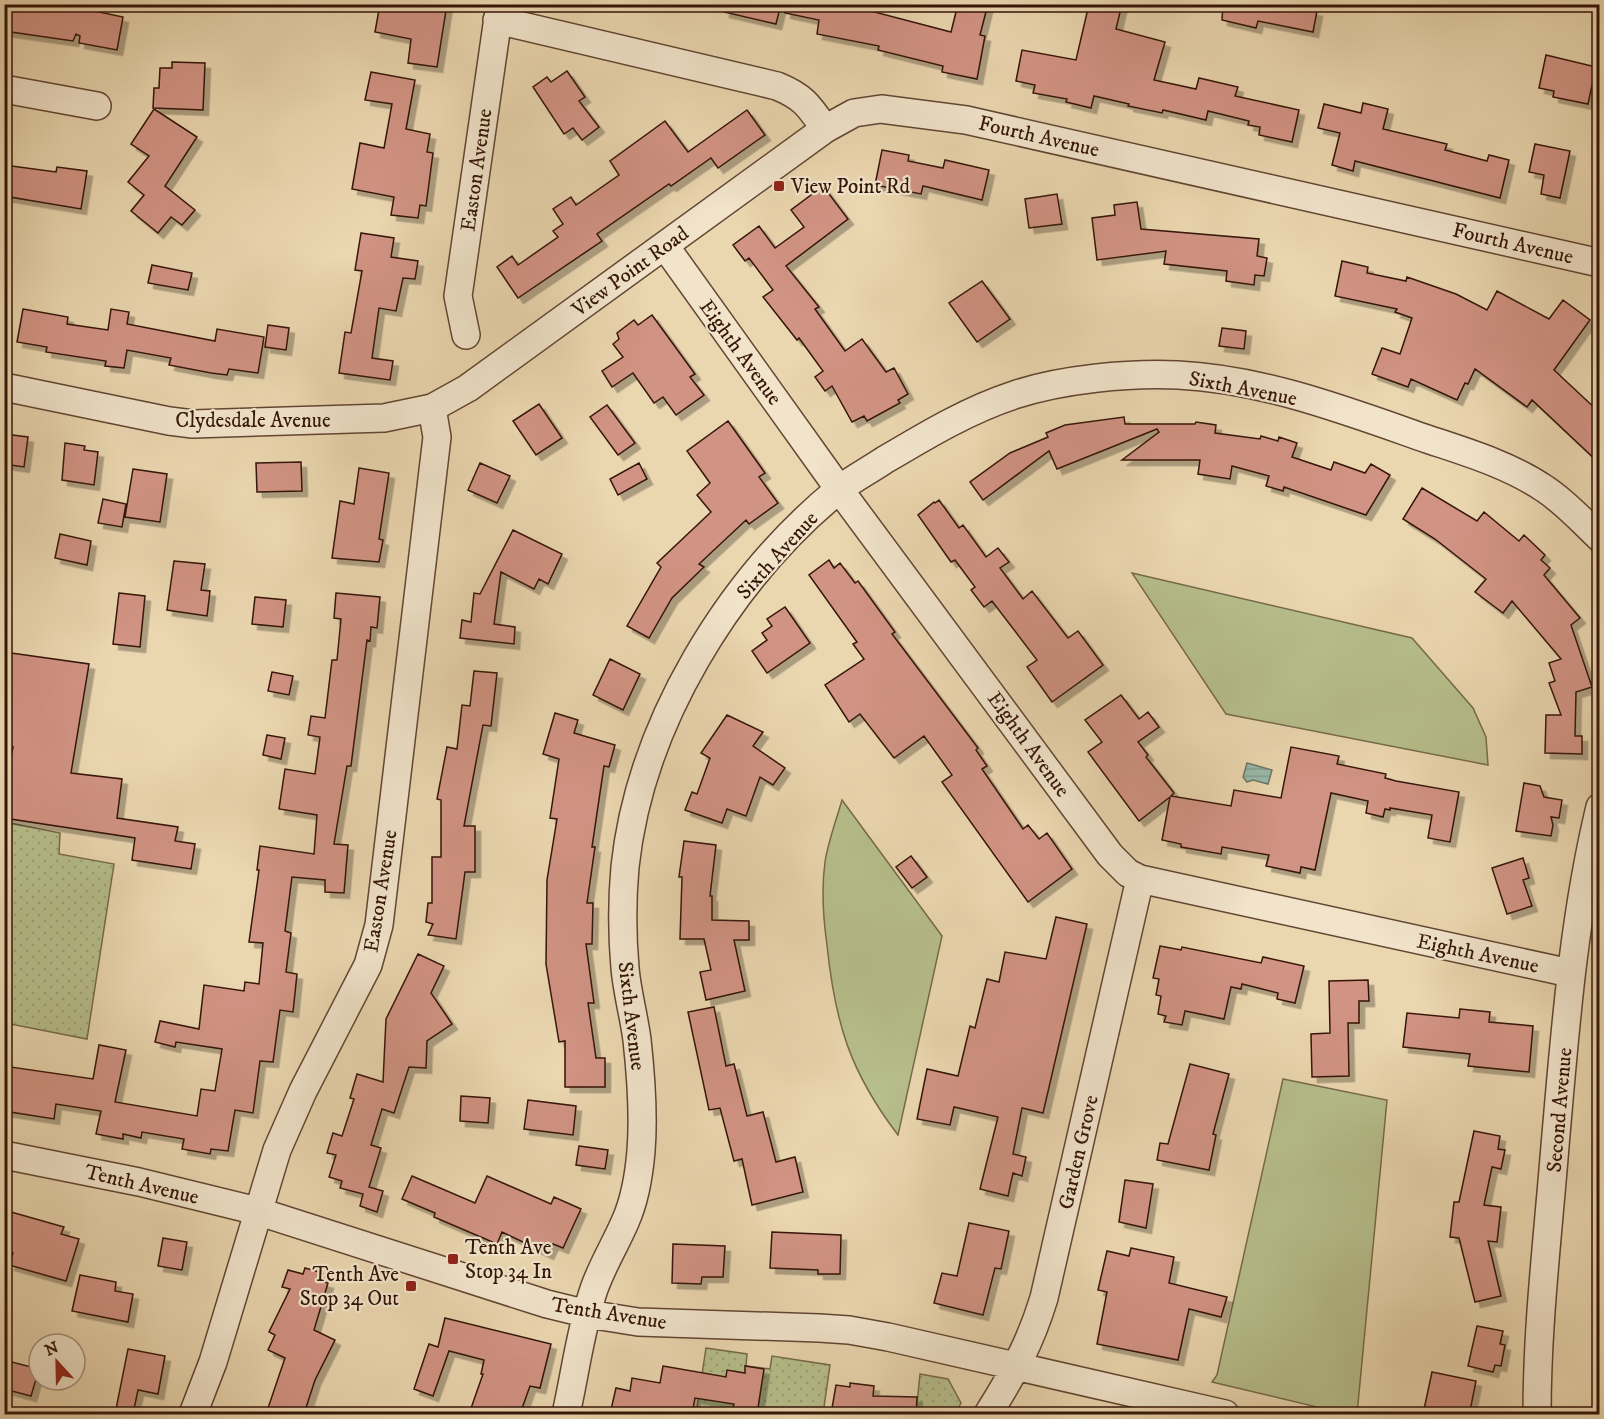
<svg xmlns="http://www.w3.org/2000/svg" width="1604" height="1419" viewBox="0 0 1604 1419" font-family="'IM FELL DW Pica',serif">
<style>
.grass{fill:url(#grass-dots);stroke:#766a4a;stroke-width:1.5}
.green{fill:#b6be8b;stroke:#766a4a;stroke-width:1.5}
.water{fill:url(#water-rules);stroke:#707769;stroke-width:1.5}
.building{fill:#d19383;stroke:#351508;stroke-width:1.5;filter:url(#shadow)}
.lines{fill:none;stroke-linecap:round;stroke-linejoin:round}
.minor-casing{stroke:#624532;stroke-width:30}
.minor{stroke:#f1e4cb;stroke-width:27}
.poi-dot{fill:#8f2418;stroke:#f1e4cb;stroke-width:2}
.labels{text-anchor:middle;stroke-width:4.5;stroke-linejoin:round;paint-order:stroke}
.street-label{font-size:21px;fill:#351508;stroke:#f1e4cb}
.poi-label{font-size:21px;fill:#351508;stroke:#f1e4cb;text-anchor:start}
</style>
<defs>
<pattern id="grass-dots" width="8" height="8" patternUnits="userSpaceOnUse" patternTransform="scale(1.5)"><rect width="8" height="8" fill="#b6be8b"/><path d="M2 2h.1M6 6h.1" fill="none" stroke="#9da276" stroke-width="1.8" stroke-linecap="round"/></pattern>
<pattern id="water-rules" width="6" height="5" patternUnits="userSpaceOnUse" patternTransform="scale(1.5)"><rect width="6" height="5" fill="#98b9aa"/><path d="M0 2.5h6" fill="none" stroke="#849e91"/></pattern>
<filter id="shadow"><feDropShadow dx="5.5" dy="5.5" stdDeviation="0" flood-color="#0004"/></filter>
</defs>
<rect width="100%" height="100%" fill="#ead6af"/>
<filter id="stains"><feTurbulence type="fractalNoise" baseFrequency=".00333" numOctaves="4"/><feColorMatrix values="0 0 0 0 .2 0 0 0 0 .09 0 0 0 0 .02 0 0 0 .5 -.17"/></filter>
<radialGradient id="worn" r=".72"><stop offset=".6" stop-color="#630" stop-opacity="0"/><stop offset="1" stop-color="#630" stop-opacity=".3"/></radialGradient>
<!-- grass -->
<path class="grass" d="M5,822L60,833L59,854L114,864L87,1039L5,1023Z
M706,1348L747,1354L746,1366L770,1369L772,1356L830,1365L823,1414H696Z
M920,1374L948,1379L961,1403L955,1414H916Z"/>
<!-- green -->
<path class="green" d="M1132,573L1412,638L1473,708L1486,737L1488,765L1226,714Z
M842,800L942,936L898,1135C850,1072 835,1023 827,945C823,917 821,891 825,862C828,842 836,821 842,800Z
M1283,1079L1387,1100L1357,1414H1346L1212,1382L1217,1375Z"/>
<!-- water -->
<path class="water" d="M1247,763L1272,770L1268,784L1253,780L1247,782L1243,777Z"/>
<!-- building -->
<path class="building" d="M4,4H61L123,17L117,50L79,43L80,36L76,34L73,41L4,31Z
M380,4H447L437,67L408,63L411,39L375,32Z
M725,4H781L776,24L724,12Z
M786,4H864L863,9L951,32L958,4H988L980,35L985,36L977,79L942,72L943,66L878,50L879,46L817,34L819,20L785,13Z
M1089,4H1122L1116,29L1165,42L1154,80L1196,89L1199,78L1238,87L1235,96L1299,110L1292,142L1259,135L1260,127L1248,125L1249,121L1208,111L1206,120L1163,110L1162,113L1128,106L1129,104L1094,96L1091,108L1066,102L1067,99L1033,93L1035,85L1016,81L1022,50L1076,60Z
M1223,4H1305L1304,8L1317,11L1313,32L1258,21L1256,28L1222,20Z
M1546,55L1596,67L1588,104L1553,97L1554,91L1539,88Z
M172,62L205,63L203,110L153,108L154,88H159L160,68H172Z
M567,71L585,97L579,101L599,127L582,140L573,128L564,134L533,87L547,77L551,82Z
M371,72L415,80L406,129L430,134L427,152L433,153L426,206L420,205L418,218L391,215L394,197L352,189L360,143L384,148L392,104L365,100Z
M1363,103L1388,109L1383,129L1447,144L1445,150L1487,161L1489,155L1509,160L1500,198L1355,161L1353,171L1332,165L1340,133L1318,128L1324,104L1361,113Z
M154,109L197,137L165,186L195,210L182,225L171,217L158,233L131,211L144,195L128,182L149,156L131,144Z
M747,110L765,135L718,168L711,158L671,186L669,184L597,234L602,241L518,298L497,267L512,256L518,265L558,237L553,231L563,224L553,209L571,197L576,205L619,175L610,161L665,121L688,152Z
M1535,144L1570,151L1560,198L1541,194L1544,175L1529,172Z
M882,150L909,155L908,161L943,168L945,160L989,170L982,200L923,186L921,194L875,185Z
M4,165L56,172L57,167L87,171L81,209L4,196Z
M823,186L848,219L786,266L819,307L815,309L845,351L862,339L886,372L894,368L908,394L898,400L900,403L867,421L864,416L852,422L832,386L825,391L815,377L823,371L799,338L797,340L763,297L773,290L749,258L745,261L733,245L759,226L775,248L804,227L791,210Z
M1057,194L1062,224L1029,228L1025,199Z
M1137,202L1141,229L1259,239L1257,256L1267,258L1264,276L1255,275L1254,285L1226,281L1227,271L1164,264L1166,251L1097,260L1092,218L1115,215L1114,205Z
M361,233L394,238L391,257L418,261L415,279L403,278L396,311L379,308L372,358L393,361L390,380L339,373L345,332L351,333L362,271L355,270Z
M1342,261L1368,267L1367,273L1406,281L1407,277L1456,294L1487,310L1497,291L1549,319L1563,300L1590,320L1554,370L1599,412V463L1532,400L1527,407L1475,369L1468,384L1465,383L1457,400L1411,379L1408,387L1372,374L1382,348L1400,354L1412,318L1395,312L1397,309L1335,296Z
M152,265L192,273L188,290L148,283Z
M982,281L1010,319L977,342L949,303Z
M23,309L68,317L67,324L108,330L111,309L129,312L127,324L215,341L217,329L264,337L258,373L229,369L227,375L211,373L169,365L171,358L127,350L124,368L105,366L106,361L46,352L47,347L17,342Z
M652,315L695,374L690,377L704,395L676,415L663,397L654,403L633,373L612,387L602,371L623,357L613,344L619,339L617,333L634,320L638,325Z
M268,325L289,328L286,350L265,347Z
M1222,328L1246,331L1244,349L1219,346Z
M539,404L562,438L536,455L513,421Z
M607,405L635,443L618,455L590,417Z
M1124,417L1125,424H1195L1196,422L1216,425L1215,433L1260,439L1261,436L1278,441L1279,437L1297,443L1292,457L1331,470L1334,462L1365,473L1371,464L1390,475L1366,515L1284,487L1283,491L1266,486L1269,476L1232,466L1230,479L1198,474L1200,460H1122L1159,432L1157,429L1057,469L1049,451L983,500L970,482L1010,453L1048,437L1046,433L1065,425Z
M728,421L765,473L759,477L778,503L749,524L746,520L699,564L704,567L672,598L649,638L627,626L661,567L657,563L711,512L697,495L710,483L687,451Z
M4,434L28,437L24,467L4,464Z
M65,443L85,446L84,450L98,452L94,485L62,480Z
M301,462L302,491L257,492L256,463Z
M480,463L510,476L497,503L468,490Z
M639,463L647,479L618,495L610,479Z
M359,468L389,473L379,539L383,540L379,562L332,558L340,501L354,504Z
M133,469L167,474L160,522L125,517Z
M1422,488L1477,521L1484,512L1519,541L1524,535L1545,555L1541,560L1550,568L1544,575L1580,618L1571,625L1592,687L1576,692L1575,736H1582V754L1545,753L1546,715H1561L1549,683L1555,681L1549,663L1561,659L1512,601L1503,613L1475,592L1486,579L1435,539L1403,519Z
M103,499L126,504L122,527L98,523Z
M939,500L959,528L963,525L986,557L998,548L1009,562L1000,568L1023,599L1032,591L1068,638L1078,631L1103,665L1052,702L1027,667L1037,660L992,601L984,607L971,590L975,587L955,560L951,562L918,515L934,502L935,503Z
M513,530L562,554L548,584L539,579L534,589L501,572L494,624L515,627L514,644L460,638L462,620L471,622L474,593L480,594Z
M60,534L91,541L87,565L55,558Z
M829,560L834,568L840,563L855,583L858,581L879,610L895,632L892,634L978,748L976,750L987,766L982,769L1023,829L1028,825L1039,839L1047,833L1072,869L1028,902L942,782L952,775L924,736L894,758L860,714L849,722L825,685L864,659L853,644L857,642L809,575Z
M174,561L205,564L201,590L210,591L207,616L167,610Z
M119,593L145,596L140,647L113,644Z
M336,593L380,597L377,628L371,627L370,641L367,640L351,766H347L334,844L348,845L344,893L325,892V880L292,877L285,931L291,933L286,972L297,974L293,1012L280,1010L273,1062L260,1061L253,1113L235,1110L228,1151L211,1149L210,1154L182,1149L184,1139L142,1132L141,1138L123,1134V1139L96,1134L101,1111L56,1104L54,1119L4,1111V1066L93,1079L99,1045L126,1050L115,1102L197,1116L201,1089L215,1091L222,1049L176,1042L175,1047L155,1042L160,1021L199,1029L204,985L244,991L245,982L259,984L263,943L249,942L259,870H257L260,846L314,854L317,815L279,809L285,769L315,774L320,737L308,735L311,716L325,718L332,660H337L341,619L334,618Z
M255,597L286,600L283,627L252,624Z
M785,607L810,643L767,673L752,651L767,640L762,633L772,626L767,619Z
M4,652L89,664L71,773L122,779L117,818L178,827L175,841L195,844L191,869L132,860L135,838L4,818V795L13,747L4,746Z
M610,659L640,674L623,710L593,695Z
M474,671L497,673L491,726L483,725L464,826H475V872H465L456,939L428,935L433,924L426,922L428,903H432V857H441V800L437,799L447,747L457,749L462,705L470,706Z
M272,672L293,676L289,695L268,691Z
M1121,695L1139,719L1148,712L1159,727L1138,742L1148,755L1146,757L1174,793L1171,796L1231,806L1234,790L1281,798L1291,747L1339,756L1337,764L1386,774L1385,778L1396,781L1459,792L1450,842L1428,838L1432,815L1390,808V810L1385,809L1383,817L1366,813L1368,801L1331,793L1315,870L1301,867L1300,873L1266,866L1269,855L1222,847L1221,854L1181,847V844L1162,840L1170,797L1139,821L1088,752L1102,742L1085,720Z
M555,713L578,720L574,733L615,745L609,767L604,766L592,847H595L587,903H593L592,944H586L594,1003H588L596,1058H605V1087H565V1041L559,1042L546,964L547,880L557,819L550,818L559,759L543,754Z
M727,715L763,732L753,746L785,768L773,785L760,777L746,816L727,809L722,823L685,810L692,792L697,794L710,758L701,753Z
M267,735L285,738L281,759L263,755Z
M1524,783L1540,786L1544,797L1562,800L1559,818L1551,817L1553,825L1551,836L1516,831Z
M684,841L716,845L710,896H712V920L749,921V940H734L745,991L706,1000L700,972L711,970L704,939H680L682,877H679Z
M911,856L927,877L912,888L896,867Z
M1523,858L1529,878L1523,880L1532,906L1507,914L1492,868Z
M1056,917L1087,924L1043,1113L1022,1108L1013,1154L1026,1157L1022,1176L1013,1173L1008,1196L980,1189L998,1117L954,1107L950,1125L917,1119L927,1069L958,1076L970,1026L975,1028L987,979L999,982L1005,952L1046,959Z
M1160,946L1181,950L1182,947L1261,963L1263,957L1304,966L1295,1003L1277,999L1278,993L1242,984L1241,989L1231,987L1224,1019L1185,1011L1182,1025L1164,1022L1166,1016L1158,1014L1161,996L1156,995L1159,979L1153,978Z
M418,954L444,966L431,993L452,1024L427,1041L426,1068L409,1067L394,1113L382,1109L371,1145L381,1148L369,1187L383,1191L377,1212L360,1206L363,1194L340,1188L342,1181L329,1177L336,1155L327,1153L333,1133L342,1136L354,1099L350,1098L357,1074L383,1082L386,1019Z
M1368,980L1369,1001H1359V1023H1348L1349,1076L1312,1077L1311,1034L1330,1033L1329,981Z
M714,1007L726,1066L734,1064L747,1116L763,1112L776,1162L795,1157L803,1192L752,1205L742,1159L734,1161L720,1108L709,1110L688,1012Z
M1460,1009L1490,1012L1489,1022L1533,1026L1529,1072L1468,1066L1470,1054L1403,1047L1407,1013L1459,1018Z
M1190,1064L1229,1074L1213,1134L1216,1135L1209,1170L1157,1160L1160,1143L1168,1144Z
M461,1096L490,1098L488,1123L460,1121Z
M528,1100L576,1106L573,1135L524,1129Z
M1474,1131L1500,1136L1498,1149L1505,1150L1501,1169L1492,1167L1484,1205L1501,1207L1497,1242L1488,1241L1501,1296L1475,1302L1459,1238L1450,1237L1454,1202H1459Z
M579,1146L608,1150L605,1169L576,1165Z
M412,1176L475,1203L487,1176L551,1204L554,1197L581,1209L563,1248L553,1244L548,1254L502,1232L497,1244L434,1217L435,1213L402,1199Z
M1125,1180L1153,1184L1146,1228L1119,1222Z
M4,1210L64,1227L61,1234L79,1239L66,1281L9,1265L13,1253L4,1250Z
M969,1223L1009,1231L1001,1269L995,1268L983,1315L934,1303L942,1273L957,1276Z
M772,1232L841,1235L840,1274H818V1270L770,1268Z
M163,1238L187,1242L182,1270L158,1266Z
M673,1244L725,1246L723,1277H702L701,1284L672,1283Z
M1131,1248L1174,1257L1169,1283L1227,1297L1221,1317L1189,1309L1178,1360L1097,1344L1107,1292L1098,1290L1107,1251L1129,1256Z
M305,1268L323,1273L320,1281L328,1283L314,1330L335,1340L315,1380L304,1414H266L285,1358L268,1350L275,1335L269,1332L290,1289L282,1287L288,1270L303,1274Z
M80,1275L116,1282L115,1291L133,1294L128,1322L72,1311Z
M445,1318L551,1344L540,1388L530,1386L520,1414H469L483,1374H481L484,1360L449,1351L433,1396L414,1389L429,1344L438,1347Z
M1477,1326L1503,1331L1500,1344L1505,1345L1501,1366L1495,1365L1493,1372L1468,1366Z
M128,1349L165,1356L158,1394L138,1390L133,1414H115Z
M4,1360L39,1369L31,1396L4,1389Z
M663,1366L726,1377L727,1370L745,1373V1366L764,1369L757,1414H732L734,1404L695,1398L692,1414H679L641,1408L640,1414H610L616,1388L630,1391L632,1378L660,1383Z
M1432,1372L1476,1381L1470,1411L1459,1408L1458,1414H1423Z
M850,1383L874,1386L873,1396L917,1397L916,1414H831L836,1385L850,1387Z"/>
<g class="lines">
<!-- minor casing -->
<g class="minor-casing">
<path id="minor" d="M497,20L777,86C804,97 809,106 825,129L854,113L881,109L966,120L1600,263
M4,89L97,106
M665,246L839,489L1110,855L1128,873L1140,879L1570,973
M466,335L458,296L500,4
M4,387L169,421L193,424L384,418L432,408L468,388L825,129
M4,1155L139,1182L257,1211L547,1304L588,1314L638,1322L819,1328L849,1330L888,1337L1225,1414
M193,1414L213,1362L277,1150L303,1091L368,965L379,925L437,437L432,408
M566,1414C575,1374 581,1327 594,1289C602,1266 615,1245 625,1222C635,1200 639,1175 641,1151C644,1114 641,1076 637,1040C634,1016 627,992 625,968C622,934 622,900 625,867C640,725 728,581 837,491C851,480 868,471 883,461C925,436 968,410 1014,395C1062,379 1128,373 1178,375C1263,379 1347,411 1427,439C1466,452 1510,465 1545,489C1565,502 1582,521 1600,538
M988,1414C1013,1374 1030,1344 1044,1298L1140,879
M1537,1414C1537,1325 1548,1235 1555,1146C1565,1032 1573,919 1600,807"/>
</g>
<!-- minor -->
<use href="#minor" class="minor"/>
</g>
<!-- markers -->
<g class="poi-dot">
<rect x="773" y="180" width="12" height="12" rx="3"/>
<rect x="447" y="1253" width="12" height="12" rx="3"/>
<rect x="405" y="1280" width="12" height="12" rx="3"/>
</g>
<g class="labels">
<!-- street labels -->
<g class="street-label">
<text transform="translate(1039 136) rotate(13)" y="7">Fourth Avenue</text>
<text transform="translate(476 170) rotate(-82)" y="7">Easton Avenue</text>
<text transform="translate(1513 243) rotate(13)" y="7">Fourth Avenue</text>
<text transform="translate(630 271) rotate(-36)" y="7">View Point Road</text>
<text transform="translate(741 352) rotate(54)" y="7">Eighth Avenue</text>
<text transform="translate(1243 388) rotate(11)" y="7">Sixth Avenue</text>
<text x="253" y="427">Clydesdale Avenue</text>
<text transform="translate(777 555) rotate(-48)" y="7">Sixth Avenue</text>
<text transform="translate(1029 744) rotate(54)" y="7">Eighth Avenue</text>
<text transform="translate(380 891) rotate(-81)" y="7">Easton Avenue</text>
<text transform="translate(1478 953) rotate(12)" y="7">Eighth Avenue</text>
<text transform="translate(632 1016) rotate(83)" y="7">Sixth Avenue</text>
<text transform="translate(1559 1110) rotate(-85)" y="7">Second Avenue</text>
<text transform="translate(1078 1152) rotate(-77)" y="7">Garden Grove</text>
<text transform="translate(142 1184) rotate(13)" y="7">Tenth Avenue</text>
<text transform="translate(609 1313) rotate(9)" y="7">Tenth Avenue</text>
</g>
<!-- poi labels -->
<g class="poi-label">
<text x="791" y="193">View Point Rd</text>
<text x="465" y="1254">Tenth Ave<tspan x="465" dy="24">Stop 34 In</tspan></text>
<text x="399" y="1281" text-anchor="end">Tenth Ave<tspan x="399" dy="24">Stop 34 Out</tspan></text>
</g>
</g>
<!-- margin -->
<rect width="1604" height="1419" fill="none" stroke="#ead6af" stroke-width="24"/>
<rect x="6" y="6" width="1592" height="1407" fill="none" stroke="#351508" stroke-width="3"/>
<rect x="12" y="12" width="1580" height="1395" fill="none" stroke="#351508" stroke-width="1.5"/>
<!-- north arrow -->
<g transform="translate(57 1362) rotate(338)"><circle r="28" fill="#f1e4cb" stroke="#a6917d" stroke-width="1.5"/>
<path d="M0-4.5L10 22L0 15L-10 22Z" fill="#8f2418"/>
<text y="-9" font-size="16" font-weight="bold" text-anchor="middle" fill="#351508">N</text>
</g>
<rect width="100%" height="100%" filter="url(#stains)"/>
<rect width="100%" height="100%" fill="url(#worn)"/>
</svg>
